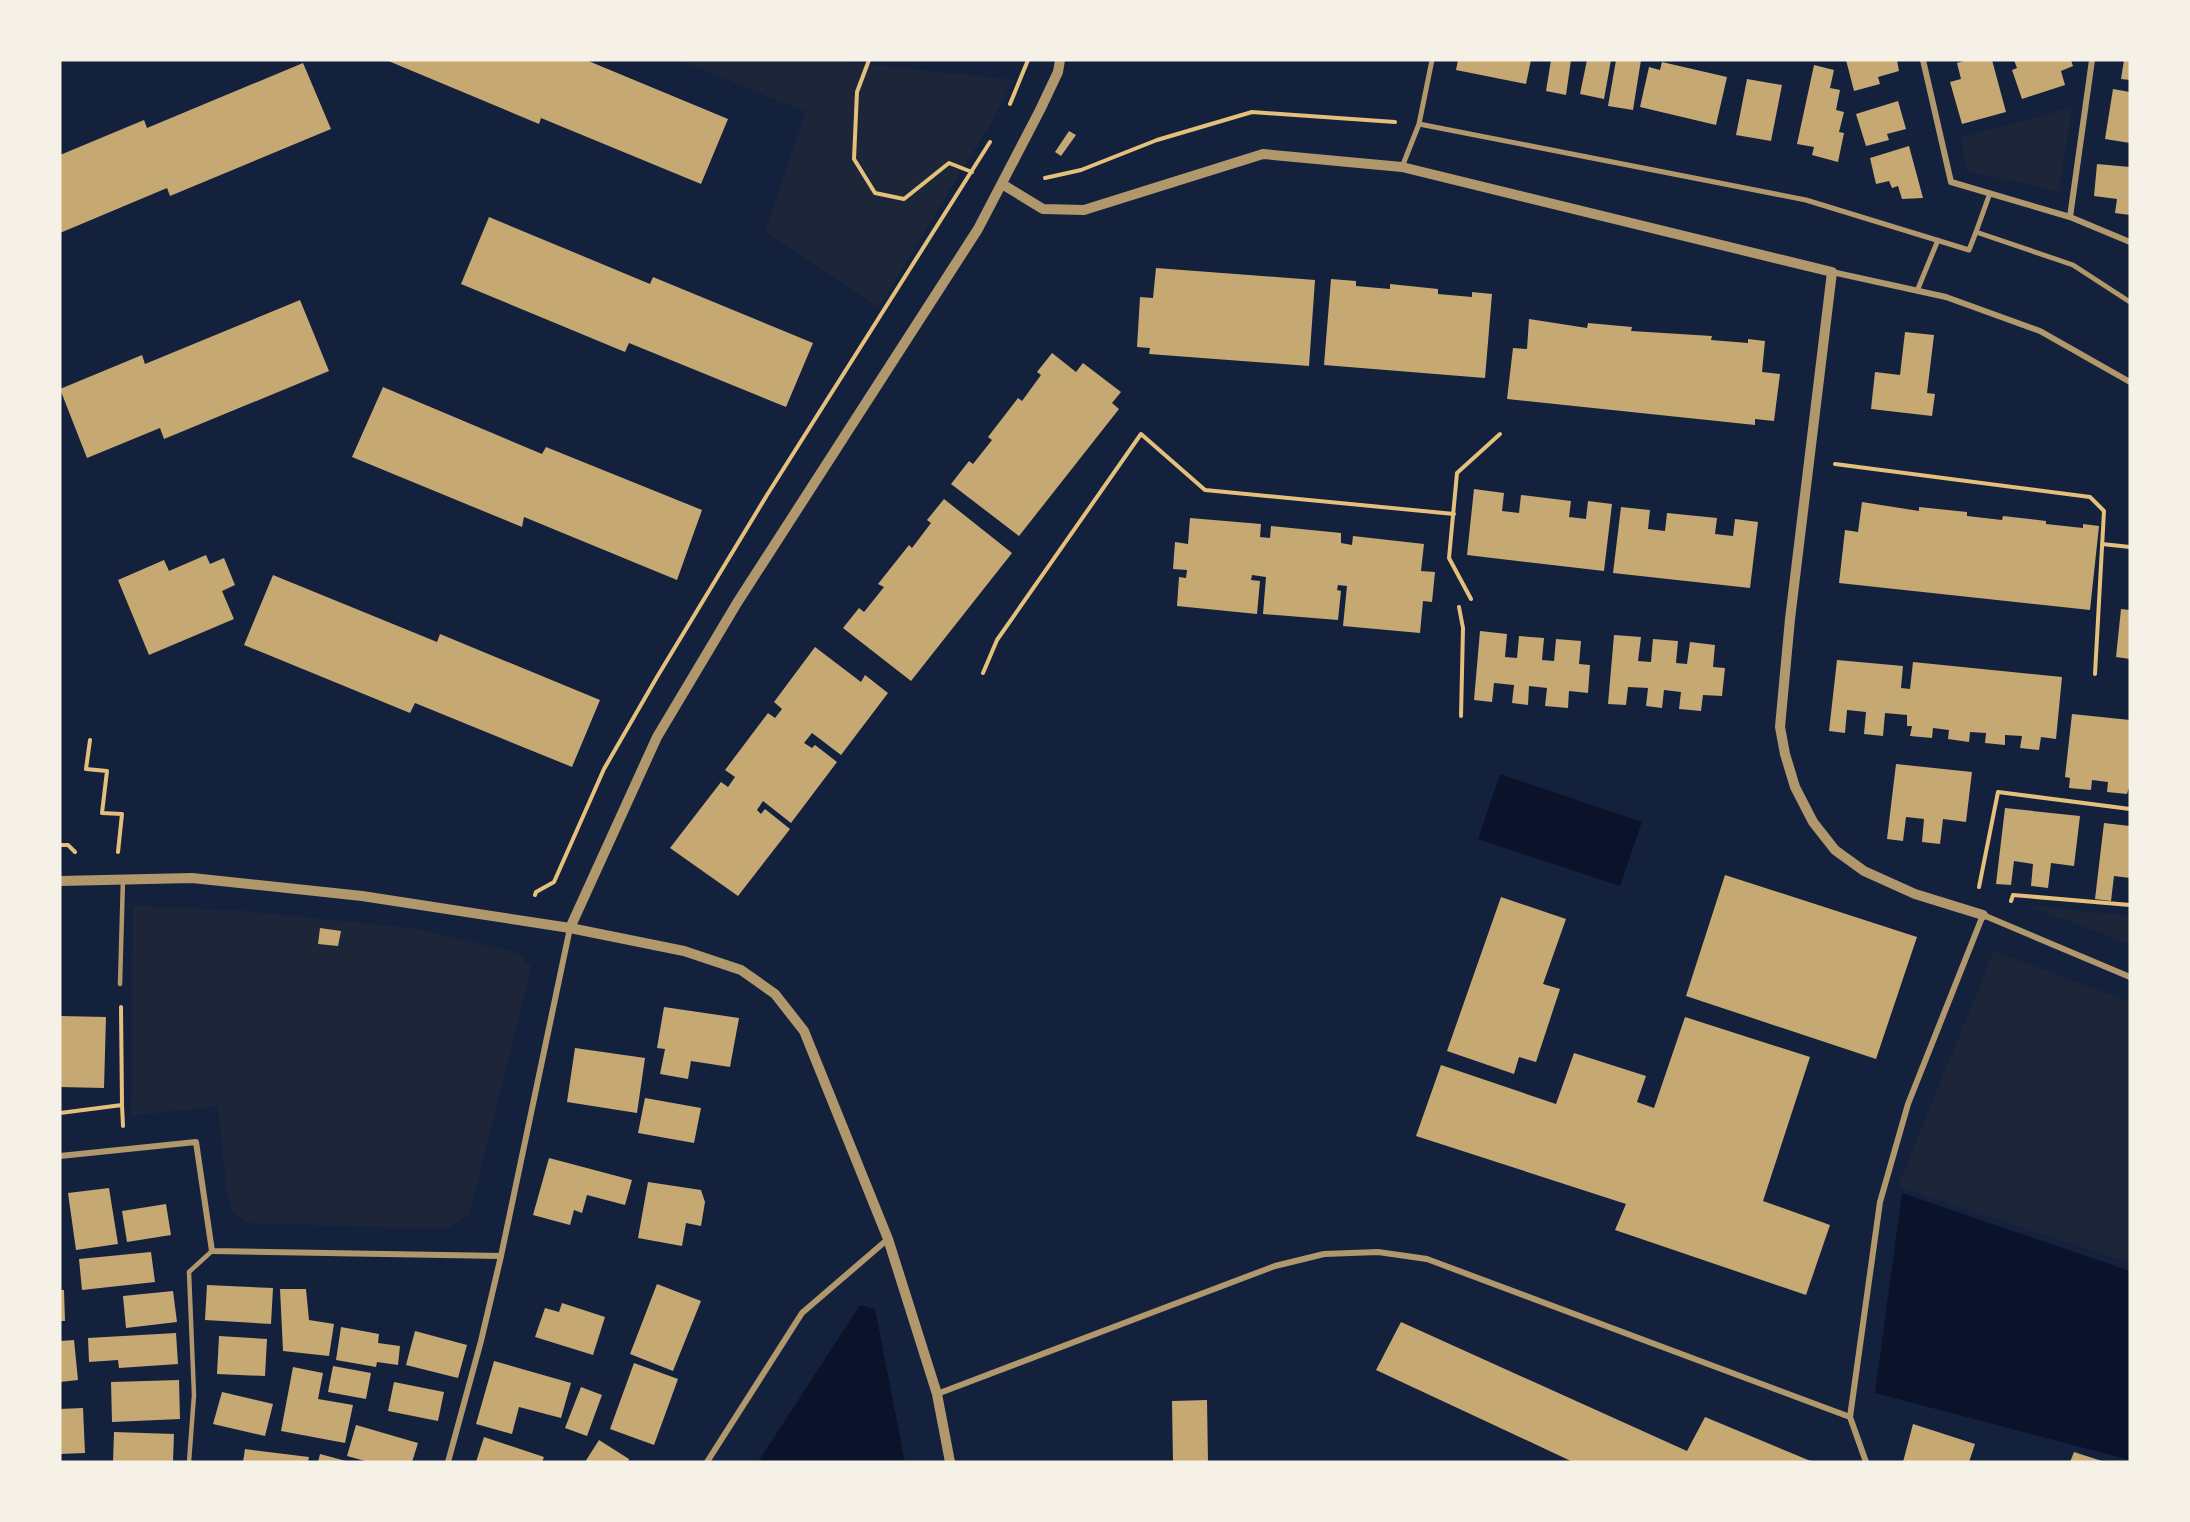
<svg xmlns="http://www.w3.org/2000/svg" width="2190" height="1522" viewBox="0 0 2190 1522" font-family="Georgia,serif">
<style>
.green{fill:#1d2539}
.water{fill:#0b132b}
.building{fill:#c6a872}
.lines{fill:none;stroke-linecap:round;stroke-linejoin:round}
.path{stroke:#e5c07b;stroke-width:4}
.service{stroke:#b1986c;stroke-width:4.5}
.pedestrian{stroke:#b1986c;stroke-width:5}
.minor{stroke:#b1986c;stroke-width:6}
.tertiary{stroke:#b1986c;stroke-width:10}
</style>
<rect width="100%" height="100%" fill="#14213d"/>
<!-- green -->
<path class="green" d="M679,60H824L1014,80L992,121L879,307L765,231L806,112Z
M2072,107L2059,191L1967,171L1961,138Z
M2026,905L2130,916V944Z
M133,906L245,911L419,929L518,953L531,967L469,1214L447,1229L247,1223L232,1211L227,1194L218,1106L131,1116Z
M1994,951L2130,1002V1263L1898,1186Z"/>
<!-- water -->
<path class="water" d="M1500,774L1642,822L1620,886L1478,839Z
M1902,1193L2130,1271V1460L1875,1393Z
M860,1305L875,1309L905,1462H758Z"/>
<!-- building -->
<path class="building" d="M386,60H586L728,119L701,184L541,118L539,124Z
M1458,60H1531L1526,84L1456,70Z
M1551,60H1571L1566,95L1546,91Z
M1587,60H1611L1604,99L1580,94Z
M1616,60H1641L1633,110L1608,106Z
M1846,60H1897L1899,71L1878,77L1880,84L1854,91Z
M1967,60H1992L2006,112L1962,124L1950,82L1961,79L1957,63Z
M2014,60H2071L2073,66L2061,71L2065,85L2022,99L2012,70L2017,68Z
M2124,60H2130V80L2121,79Z
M1662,62L1727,77L1716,125L1640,107L1649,67L1660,70Z
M303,63L331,129L170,196L167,188L60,233V155L144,120L147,128Z
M1814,65L1834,70L1830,88L1840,90L1836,110L1844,112L1839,132L1844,133L1838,162L1812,155L1814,147L1797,144Z
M1747,79L1782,85L1771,141L1736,135Z
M2113,89L2130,92V143L2105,139Z
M1898,101L1906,129L1887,134L1889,140L1866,146L1856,114Z
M1069,131L1076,135L1061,156L1055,152Z
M1909,146L1923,198L1902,199L1898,186L1892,188L1889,181L1876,184L1870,158Z
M2097,164L2130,167V215L2115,213L2117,199L2094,196Z
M489,217L650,284L653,277L813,343L786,407L629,343L625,352L461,284Z
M1156,268L1315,280L1309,366L1149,354L1150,348L1137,347L1140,297L1153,298Z
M1331,279L1356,281V286L1390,289V284L1438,289V294L1472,297V292L1492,294L1485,378L1324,365Z
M300,300L329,371L164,439L160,428L87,458L60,389L142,355L145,364Z
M1529,319L1587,328L1588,323L1632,327L1631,331L1712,336L1711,340L1748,343V339L1765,341L1762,372L1780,374L1774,421L1755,419V425L1507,399L1513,348L1527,349Z
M1905,332L1934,335L1927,393L1935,394L1932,416L1871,409L1875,372L1900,375Z
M1052,353L1076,372L1083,363L1121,392L1112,403L1119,409L1019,536L951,484L969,461L973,464L992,440L988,437L1018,398L1022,401L1041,375L1037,372Z
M383,387L542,454L546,447L702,510L677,580L524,517L522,527L352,457Z
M1474,489L1504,493L1502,511L1519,513L1521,495L1571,501L1569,517L1586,519L1588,501L1612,504L1604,571L1467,555Z
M944,499L1012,553L911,681L843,628L859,608L864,612L884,587L878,584L909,545L912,548L931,523L927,520Z
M1862,502L1919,511V507L1967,512V516L2002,520L2003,516L2046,521V524L2083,528V524L2099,526L2090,610L1839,583L1845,530L1858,532Z
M1621,507L1650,510L1648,529L1665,531L1667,513L1717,518L1715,534L1733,536L1735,519L1758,522L1750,588L1613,573Z
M1190,518L1261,524L1260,537L1270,538L1271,526L1341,533V543L1352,545L1353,536L1424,544L1421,571L1435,572L1432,602L1423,601L1420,633L1343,626L1347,586L1338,585L1337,590L1341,591L1338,620L1263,614L1266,577L1252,575L1251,580L1260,581L1257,614L1177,606L1179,577L1186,578L1187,570L1173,569L1175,542L1188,544Z
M206,555L210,564L224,558L235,585L222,591L234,619L149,655L118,580L164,560L169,571Z
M273,575L437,642L440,634L600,700L572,767L415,703L410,713L244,645Z
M2121,609L2130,610V659L2116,657Z
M1480,631L1507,634L1505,657L1517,658L1519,636L1544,638L1542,660L1554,661L1556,639L1581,641L1579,664L1590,665L1588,693L1569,691L1568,708L1545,706L1547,688L1529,686L1528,705L1512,703L1514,685L1494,683L1492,702L1474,700Z
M1614,635L1641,637L1638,661L1651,662L1653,639L1678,641L1676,663L1687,664L1690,642L1715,645L1713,667L1725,668L1722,696L1703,695L1701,711L1679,709L1681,692L1664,690L1662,708L1646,706L1648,688L1628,687L1626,705L1608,704Z
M815,647L861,682L865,675L888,693L841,755L812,733L804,743L812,748L815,745L837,762L791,823L763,801L757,810L761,814L765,809L790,829L738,896L670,848L721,782L728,787L735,777L725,770L768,713L775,718L782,709L774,702Z
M1837,660L1903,666L1901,688L1910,689L1913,662L2062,677L2056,739L2041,737L2039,750L2020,748L2022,736L2005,735V745L1985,743L1986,733L1970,732L1969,742L1948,739L1949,730L1933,728L1932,738L1910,736L1912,726H1907V715L1885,713L1883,736L1864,734L1866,712L1847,710L1845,733L1829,731Z
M2072,714L2130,720V784L2127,794L2107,792L2108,782L2092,780L2091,790L2069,788L2070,778L2065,777Z
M1896,764L1972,772L1966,822L1943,819L1940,844L1922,842L1924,819L1906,817L1903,841L1887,839Z
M2005,808L2080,816L2074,866L2051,863L2048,888L2031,886L2033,864L2014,861L2011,885L1996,884Z
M2104,823L2130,826V878L2114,876L2111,901L2095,899Z
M1725,875L1917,937L1876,1059L1686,996Z
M1501,897L1566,919L1543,984L1560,989L1536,1062L1519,1057L1514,1074L1447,1051Z
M320,928L341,931L338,946L318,944Z
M664,1007L739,1018L730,1067L691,1061L688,1079L660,1074L665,1049L657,1048Z
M60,1016L106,1017L104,1088L60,1087Z
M1685,1017L1810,1057L1763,1201L1830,1225L1806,1295L1615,1230L1626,1204L1416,1136L1441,1065L1556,1104L1574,1053L1646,1076L1637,1102L1654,1108Z
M575,1048L645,1058L637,1113L567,1102Z
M645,1098L701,1108L694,1143L638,1133Z
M549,1158L632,1180L625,1205L587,1195L582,1213L574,1210L570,1225L533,1215Z
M648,1182L701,1190L705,1202L701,1226L686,1223L682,1246L638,1238Z
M109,1188L118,1244L76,1250L68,1193Z
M166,1204L171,1235L127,1242L122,1211Z
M151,1252L155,1282L82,1290L79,1259Z
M657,1284L701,1301L673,1371L630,1354Z
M207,1285L273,1288L271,1324L205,1320Z
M280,1289H306L309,1320L334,1324L329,1356L283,1351Z
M60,1290H64L65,1321H60Z
M173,1291L177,1322L126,1328L123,1296Z
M562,1303L605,1317L593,1355L535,1337L545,1308L559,1312Z
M1401,1322L1687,1451L1705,1417L1813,1462H1573L1376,1370Z
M341,1327L379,1334L378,1343L400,1346L398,1365L377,1362L376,1367L336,1360Z
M415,1331L467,1345L458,1378L406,1365Z
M176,1333L178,1364L119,1368L118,1360L89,1362L88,1338Z
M219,1336L267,1339L265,1376L217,1374Z
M74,1340L78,1380L60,1382V1341Z
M494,1361L571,1383L561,1418L519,1407L512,1434L476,1424Z
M634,1363L678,1379L654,1445L610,1429Z
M333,1366L371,1373L366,1399L328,1392Z
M293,1367L323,1373L318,1399L353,1405L345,1443L281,1431Z
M179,1380L180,1419L112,1422L111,1382Z
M394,1382L444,1392L438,1421L388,1411Z
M581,1387L602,1395L587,1436L565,1428Z
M222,1392L273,1404L265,1436L213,1424Z
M1207,1400L1208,1462H1173L1172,1401Z
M83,1408L85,1453L60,1454V1409Z
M1913,1424L1975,1444L1969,1462H1903Z
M356,1425L418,1443L412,1462H369L347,1456Z
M114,1432L174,1434L173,1462H113Z
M484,1437L544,1457L542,1462H476Z
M599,1440L629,1459L628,1462H585Z
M245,1449L309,1457L308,1462H243Z
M2074,1452L2105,1462H2070Z
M320,1454L346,1461L345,1462H318Z"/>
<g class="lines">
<!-- path -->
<path class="path" d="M869,60L857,92L854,159L875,193L904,199L949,163L972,172
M1010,104L1028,60
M1045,178L1081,170L1157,140L1252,112L1395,122
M1835,464L2090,497L2104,511L2095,674
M2102,544L2130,547
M1471,599L1449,558L1457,473L1500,434
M1459,607L1463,628L1461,716
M983,673L997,640L1141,434L1205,490L1454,514
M90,740L86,769L107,771L102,813L122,814L118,852
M60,845H68L75,852
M1979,887L1998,792L2130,809
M535,895L536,892L554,882L604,769L657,677L767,495L990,142
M2011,901L2013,895L2130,905
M122,1105L123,1126
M60,1113L122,1105L121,1007"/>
<!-- service -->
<path class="service" d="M120,984L123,879
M189,1462L194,1395L189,1272L212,1251"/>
<!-- pedestrian -->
<path class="pedestrian" d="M1419,124L1806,200L1969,250L1976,232L2073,265L2130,302
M1402,167L1419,124L1432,60
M1976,232L1990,193
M1917,291L1938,240"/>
<!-- minor -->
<path class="minor" d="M1923,60L1951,182L2070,217L2130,242
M2070,217L2092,60
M1832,272L1946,297L2040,331L2130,382
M60,1156L196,1142L212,1251L501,1256L570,928
M937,1394L1275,1266L1324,1254L1378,1252L1427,1259L1850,1417L1880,1202L1908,1104L1983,915L2130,977
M1850,1417L1866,1462
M448,1462L481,1341L501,1256
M707,1462L802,1313L888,1239"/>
<!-- tertiary -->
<path class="tertiary" d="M1002,184L1043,209L1084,210L1263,154L1402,167L1832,272L1790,619L1780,727L1785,754L1795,787L1813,822L1835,850L1864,871L1915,894L1983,915
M60,881L192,878L362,896L570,928L684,951L741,970L775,994L804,1031L888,1239L937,1394L950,1462
M570,928L657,737L737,603L978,229L1040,110L1058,72L1060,60"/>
</g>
<!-- border -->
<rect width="2190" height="1522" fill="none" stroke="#f6f1e7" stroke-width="123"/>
</svg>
